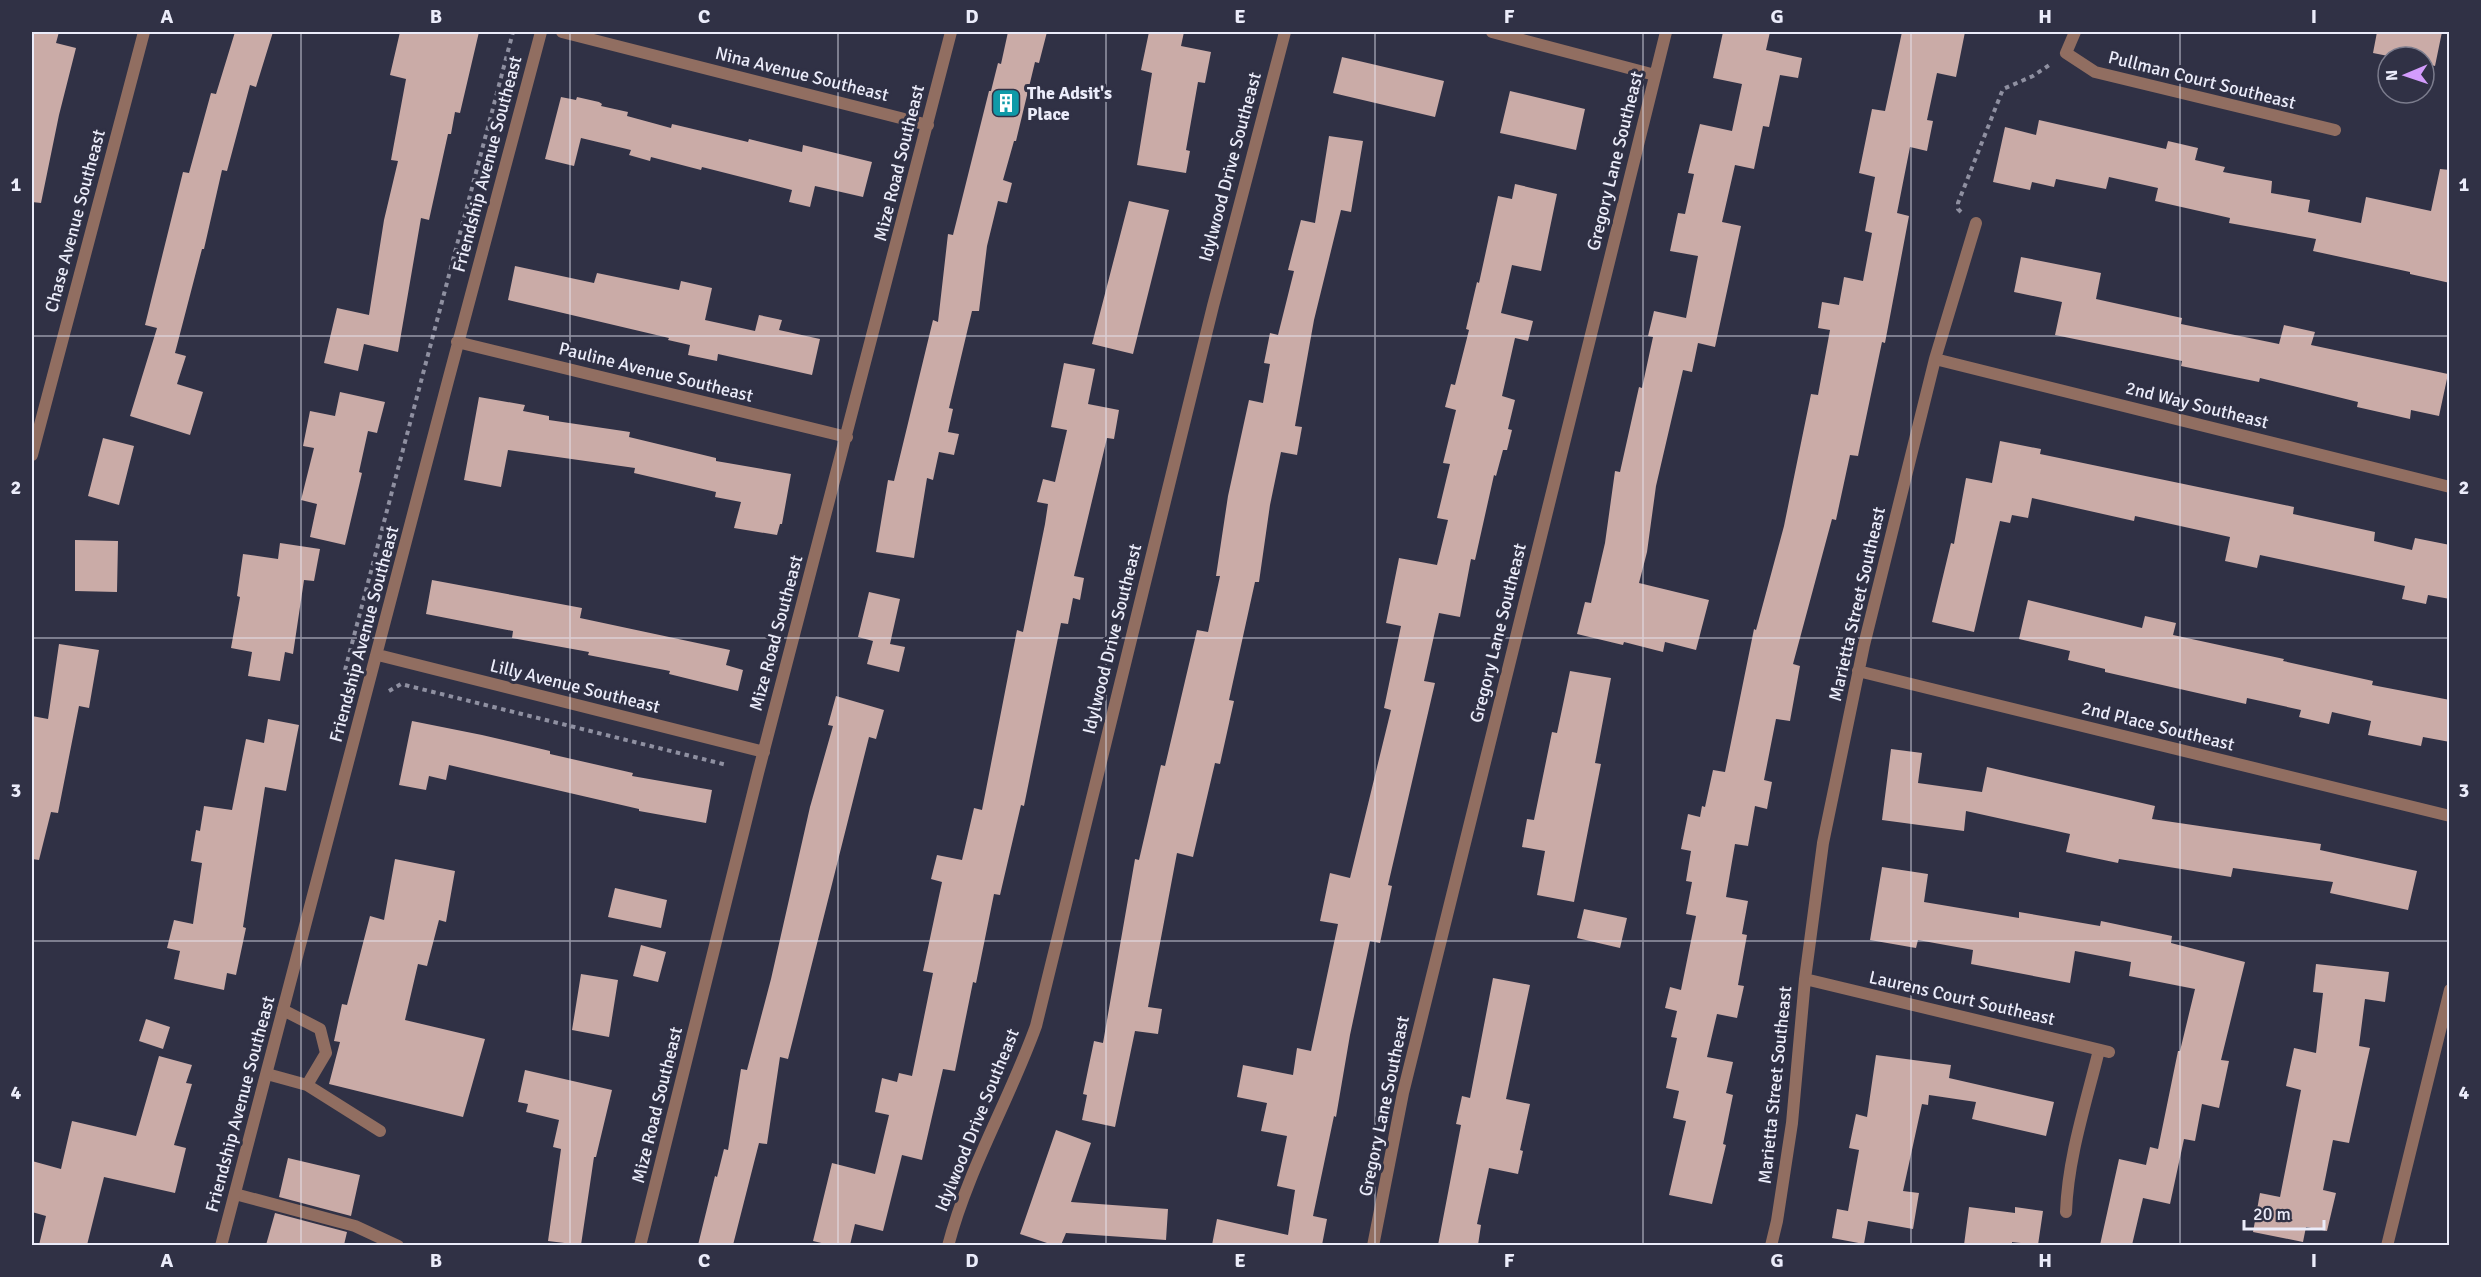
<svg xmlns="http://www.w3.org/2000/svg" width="2481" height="1277" viewBox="0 0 2481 1277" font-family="Signika,sans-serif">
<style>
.building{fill:#caaba7}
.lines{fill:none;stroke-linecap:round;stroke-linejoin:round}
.path{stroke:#8f90a1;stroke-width:4;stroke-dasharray:4.5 4.5;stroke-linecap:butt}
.service{stroke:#916e61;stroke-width:12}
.minor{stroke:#916e61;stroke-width:12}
.tertiary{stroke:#916e61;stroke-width:12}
.grid{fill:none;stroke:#ebecfa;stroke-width:1.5;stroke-opacity:0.55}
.labels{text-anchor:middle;stroke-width:6;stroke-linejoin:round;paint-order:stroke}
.street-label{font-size:18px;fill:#ebecfa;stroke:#303145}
.poi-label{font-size:18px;font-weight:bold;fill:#ebecfa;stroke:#303145;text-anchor:start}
.neatline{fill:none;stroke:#ebecfa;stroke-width:2}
.grid-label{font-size:20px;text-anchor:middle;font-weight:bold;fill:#ebecfa}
</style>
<rect width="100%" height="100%" fill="#303145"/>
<!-- building -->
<path class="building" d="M32,32H59L56,43L76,48L59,115L41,203L32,202Z
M235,32H273L256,87L250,85L227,171L222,170L204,249H202L175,353L186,356L177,384L203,392L190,435L130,416L157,328L145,325L183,172L189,173L211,93L216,94Z
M400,32H479L460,113L455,112L451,134H448L429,220L421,218L398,352L364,344L358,371L324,363L337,308L369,315L384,220L398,161L391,160L406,79L390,75Z
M1008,32H1047L1039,63L1035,62L1016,141H1014L1003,180L1012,183L1007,203L998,201L987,246L979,311H972L949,408L953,409L948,432L959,434L954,455L939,452L933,480L927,478L914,558L876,552L888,480L894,481L933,320L938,322L948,234L953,235L989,91H991L998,63L1001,64Z
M1149,32H1184L1181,46L1211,52L1205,83L1198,82L1186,150L1190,151L1186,173L1137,165L1152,73L1141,70Z
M1723,32H1770L1766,50L1802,58L1798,78L1780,75L1769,127L1763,126L1754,169L1735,165L1722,222L1741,226L1715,347L1698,343L1692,372L1683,370L1656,486L1647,552L1639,583L1709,600L1696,650L1665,642L1663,652L1624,642L1623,645L1577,634L1585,602L1591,603L1605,543L1615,471L1620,472L1639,387L1642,388L1653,337L1648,336L1654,311L1686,318L1698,256L1670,251L1678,213L1685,214L1694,174L1688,173L1700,124L1732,131L1742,84L1713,78Z
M1902,32H1965L1956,77L1937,73L1927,120L1933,121L1927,151L1910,147L1897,213L1909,216L1885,343L1882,342L1858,456L1850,455L1836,520L1832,519L1793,664L1800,666L1790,721L1776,719L1764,780L1772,782L1767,809L1755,806L1748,846L1735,844L1726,897L1748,901L1742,934L1747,935L1738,985L1744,986L1737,1018L1717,1014L1707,1057L1733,1062L1726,1093L1733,1095L1723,1144L1726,1145L1712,1204L1669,1195L1686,1121L1673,1118L1679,1091L1666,1088L1677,1038L1671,1037L1677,1011L1665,1008L1670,987L1681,990L1696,916L1686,914L1692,882L1686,881L1691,851L1681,849L1688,814L1700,817L1702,806L1705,807L1713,770L1725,772L1754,629L1756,630L1784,526L1811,394L1818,395L1830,330L1818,328L1822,302L1839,305L1844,277L1863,281L1872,233L1865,231L1875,177L1859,173L1872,109L1885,111Z
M2377,32H2442L2435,66L2424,63V57H2393L2373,53Z
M1342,57L1444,81L1435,117L1333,93Z
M1510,91L1585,109L1576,150L1500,133Z
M561,97L576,100L577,97L599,102L602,104L601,106L628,112L627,116L671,128L672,124L748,142L749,139L802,152L803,145L872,162L863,197L815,186L810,207L789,202L792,190L702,167L701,170L651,157L650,161L629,155L631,150L581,138L574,166L545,159Z
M2039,120L2166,149L2168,141L2198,148L2195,160L2225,167L2223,172L2272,181L2271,193L2310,200L2308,212L2361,223L2366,197L2431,211L2440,169L2450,170V283L2410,274V272L2313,251L2316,239L2229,223L2230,218L2155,201L2158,188L2109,177L2106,189L2056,179L2054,187L2032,182L2030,190L1993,182L2005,127L2036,135Z
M1329,136L1363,141L1351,212L1341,210L1314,320L1295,426L1302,427L1297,455L1281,452L1270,505L1259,582H1255L1229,700L1234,701L1220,764L1215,763L1193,857L1177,853L1148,1007L1162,1009L1158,1034L1135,1031L1115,1127L1082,1120L1087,1095L1083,1094L1094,1041L1103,1043L1135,859L1139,860L1161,765L1165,766L1197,630L1208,632L1220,576H1216L1228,496L1249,400L1263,403L1270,364L1264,363L1270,333L1278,335L1294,271L1288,270L1301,220L1315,223Z
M1515,184L1557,194L1541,271L1512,265L1501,313L1533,321L1528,341L1515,338L1502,396L1515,400L1508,429L1512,430L1507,450H1503L1496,476L1494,475L1475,560L1471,559L1460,617L1439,613L1424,681L1435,683L1388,885L1392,886L1380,943L1370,941L1350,1035L1336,1117L1334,1116L1313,1216L1327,1219L1322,1245H1212L1217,1219L1288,1235L1295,1190L1277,1186L1287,1136L1261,1131L1267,1103L1237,1097L1243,1065L1293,1075L1297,1048L1311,1051L1338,924L1320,921L1330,873L1350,878L1391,710L1384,708L1401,626L1386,623L1399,558L1437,565L1448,520L1437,518L1450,464L1443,463L1456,410L1445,407L1451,384L1455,385L1469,330L1466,329L1477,282L1479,283L1498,196L1512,199Z
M1129,201L1169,210L1133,354L1092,344Z
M2021,257L2101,273L2096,299L2182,318L2181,324L2279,344L2284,325L2315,332L2311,345L2448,374L2439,416L2411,410L2410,419L2357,407L2358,402L2260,378L2259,382L2181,366L2182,361L2055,335L2062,302L2014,292Z
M515,266L594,283L597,273L679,290L681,281L712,288L705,320L755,331L759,315L782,320L779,330L820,339L812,375L718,354L717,361L688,355L690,345L668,340L669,338L508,300Z
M1064,363L1095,369L1088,404L1119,410L1114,439L1107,438L1074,576L1084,578L1080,600L1073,598L1068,624L1061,623L1024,806L1021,805L1000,895L994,894L976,983L973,982L955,1071L943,1069L922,1160L902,1155L883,1231L855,1224L850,1245H830L813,1241L832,1163L875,1174L889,1115L875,1112L882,1078L897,1082L899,1073L912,1076L933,973L923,971L942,882L931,879L937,855L962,860L974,808L982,810L1017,630L1023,632L1045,524L1048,504L1037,502L1043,479L1055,482L1067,430L1051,427Z
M340,392L385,402L377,433L368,431L359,472L362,473L345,545L310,537L317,504L301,500L314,448L303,446L310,411L335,416Z
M479,397L525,405L523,411L549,416V420L630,432L629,437L716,458V461L791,474L782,524H780L777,535L734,528L741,502L715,497L716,492L634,473L635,468L522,452L508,450L501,487L464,480Z
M103,438L134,446L119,505L88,496Z
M2000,441L2041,449L2040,454L2294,507L2293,514L2375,532L2374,541L2412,550L2415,538L2450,545V599L2428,595L2426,604L2402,599L2405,586L2260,555L2257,568L2225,561L2230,537L2135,516L2134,521L2032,498L2028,518L2012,515L2010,523L2000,521L1974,632L1932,622L1951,543L1954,544L1966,478L1992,483Z
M75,540L118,541L117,592L75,591Z
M280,543L320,549L314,581L304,580L293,654L285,652L280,681L248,676L252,652L231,648L240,597L237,596L243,554L278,559Z
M432,580L582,608L580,618L730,650L726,665L743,670L738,691L669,674L670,671L588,655L589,652L512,638L513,631L426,614Z
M869,592L900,599L890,644L905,647L899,672L867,664L873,641L858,637Z
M2028,600L2142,628L2145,616L2176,623L2173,635L2284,659L2283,661L2373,681L2372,685L2450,700V742L2423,737L2421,746L2368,735L2371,721L2332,712L2329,724L2299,717L2301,710L2247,698L2246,704L2105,672V669L2068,660L2070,651L2019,639Z
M59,644L99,650L89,708L79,706L58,813L51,812L39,860L32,859V716L48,719Z
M1570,671L1611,678L1595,763L1601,764L1574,902L1537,895L1545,851L1522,847L1527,819L1534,820L1552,732L1557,733Z
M836,696L884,710L876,739L869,737L788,1059L780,1057L767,1144L759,1143L733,1245H698L715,1176L717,1177L724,1149L728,1150L741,1069L747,1070L771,979L810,807L833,726L828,725Z
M268,719L299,725L286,791L265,787L243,927L246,928L236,975L227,973L224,990L174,979L180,951L167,948L174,920L193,924L202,863L191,861L196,830L200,831L204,806L232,810L246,739L264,743Z
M412,721L482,735L550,751V754L633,773L632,776L712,790L706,823L639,811V809L449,765L446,780L429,776L426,790L399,785Z
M1891,749L1922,753L1918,783L1982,792L1987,767L2155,806L2152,819L2321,844L2320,850L2417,871L2408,910L2330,893L2333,882L2233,868L2231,877L2119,859L2118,863L2066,852L2070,834L1966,811L1964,831L1882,820Z
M395,859L455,871L446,922L439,920L427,966L418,964L405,1020L485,1039L463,1117L329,1084L340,1042L334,1041L342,1004L347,1005L370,916L384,920Z
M1882,867L1928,874L1924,902L2019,918V912L2100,926L2101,921L2172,936L2171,943L2245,962L2221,1060L2229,1061L2219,1108L2202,1104L2195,1141L2184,1139L2170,1204L2143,1198L2132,1245H2100L2119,1159L2146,1165L2150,1147L2158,1149L2178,1051H2180L2195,989L2129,976L2131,962L2075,951L2070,983L1971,964L1973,950L1918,940L1916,948L1870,940Z
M615,888L667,900L661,928L608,917Z
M1584,909L1627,918L1620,948L1577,938Z
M641,945L666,952L658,982L633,976Z
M2316,964L2389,972L2385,1002L2365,999L2359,1046L2370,1048L2349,1143L2333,1140L2323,1190L2336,1193L2327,1231L2306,1227L2303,1242L2253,1232L2260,1193L2280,1197L2301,1090L2286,1086L2294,1048L2316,1053L2323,993L2313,992Z
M581,974L618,980L609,1037L572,1030Z
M1493,978L1530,985L1506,1099L1530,1104L1520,1150L1523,1151L1518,1174L1489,1168L1477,1224L1481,1225L1478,1245H1438L1461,1125L1456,1124L1462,1096L1470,1098Z
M146,1019L170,1027L163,1049L139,1041Z
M1876,1055L1951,1065L1949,1078L2054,1102L2046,1136L1972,1119L1976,1102L1929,1095L1928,1105L1922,1104L1903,1191L1919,1193L1913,1229L1868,1221L1864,1244L1832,1238L1837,1209L1848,1211L1859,1150L1849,1148L1856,1114L1867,1117Z
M159,1056L192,1065L186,1083L192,1084L174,1145L186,1148L175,1193L104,1177L87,1245H39L46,1216L32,1212V1161L61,1169L72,1121L136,1136Z
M525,1070L612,1090L596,1157H594L581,1245L548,1241L561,1149L553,1147L559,1120L526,1112L528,1104L518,1102Z
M1056,1130L1091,1143L1071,1202L1168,1209L1166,1240L1066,1233L1061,1245H1053L1020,1234Z
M288,1158L360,1175L351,1216L279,1197Z
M1969,1207L2015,1213V1207L2043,1211L2038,1245L2012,1242V1245H1964Z
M275,1213L347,1232L344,1245H266Z"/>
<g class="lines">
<!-- path -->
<path class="path" d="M1961,212L1958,209V203L2003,89L2033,76L2051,64
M345,670L513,32
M389,691L401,684L727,765"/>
<!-- service -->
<path class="service" d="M283,1010L320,1029L326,1053L307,1085
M267,1074L307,1085L380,1131
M235,1194L355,1226L398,1246
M2066,1212C2068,1157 2086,1103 2099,1050"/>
<!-- minor -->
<path class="minor" d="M562,32L928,125
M1492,32L1655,75
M2075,32L2066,53L2095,72L2335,130
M457,342L847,437
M1935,359L2450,487
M32,455L144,32
M378,655L764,752
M1858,671L2450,816
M1805,979L2109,1052
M221,1246C328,841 432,436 541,32
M640,1246L758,773L951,32
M1373,1246L1403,1093L1666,32
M1771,1246L1777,1221L1792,1123L1805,979L1823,843L1864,645L1935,359L1976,223"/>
<!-- tertiary -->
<path class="tertiary" d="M948,1246C968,1169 1009,1101 1036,1026L1213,306L1285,32
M2387,1246L2450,990"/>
</g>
<!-- grid -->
<path class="grid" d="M301,32V1246M570,32V1246M838,32V1246M1106,32V1246M1375,32V1246M1643,32V1246M1911,32V1246M2180,32V1246M32,336H2450M32,638H2450M32,941H2450"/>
<!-- icons -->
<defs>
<g id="building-square" transform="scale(1.5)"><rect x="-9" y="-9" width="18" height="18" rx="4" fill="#0f9aa8" stroke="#303145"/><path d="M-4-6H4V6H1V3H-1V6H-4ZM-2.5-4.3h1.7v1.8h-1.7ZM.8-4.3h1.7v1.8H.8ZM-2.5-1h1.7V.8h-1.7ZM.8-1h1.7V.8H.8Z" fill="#fff"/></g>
</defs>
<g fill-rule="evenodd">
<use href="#building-square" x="1006" y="103"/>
</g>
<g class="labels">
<!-- street labels -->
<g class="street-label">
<text transform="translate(802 74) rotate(14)" y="6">Nina Avenue Southeast</text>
<text transform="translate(2202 80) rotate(14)" y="6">Pullman Court Southeast</text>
<text transform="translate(1615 161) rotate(-76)" y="6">Gregory Lane Southeast</text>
<text transform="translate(899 163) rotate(-76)" y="6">Mize Road Southeast</text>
<text transform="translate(487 164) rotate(-75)" y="6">Friendship Avenue Southeast</text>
<text transform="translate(1230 167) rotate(-75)" y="6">Idylwood Drive Southeast</text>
<text transform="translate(75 221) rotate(-75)" y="6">Chase Avenue Southeast</text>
<text transform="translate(656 372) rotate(14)" y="6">Pauline Avenue Southeast</text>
<text transform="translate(2197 405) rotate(14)" y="6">2nd Way Southeast</text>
<text transform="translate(1857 604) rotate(-77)" y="6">Marietta Street Southeast</text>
<text transform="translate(776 633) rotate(-75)" y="6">Mize Road Southeast</text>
<text transform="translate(1498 633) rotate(-76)" y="6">Gregory Lane Southeast</text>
<text transform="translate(364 634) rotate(-75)" y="6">Friendship Avenue Southeast</text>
<text transform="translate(1112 639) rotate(-76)" y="6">Idylwood Drive Southeast</text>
<text transform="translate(575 686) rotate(14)" y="6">Lilly Avenue Southeast</text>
<text transform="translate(2158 726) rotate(14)" y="6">2nd Place Southeast</text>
<text transform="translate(1962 998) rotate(13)" y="6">Laurens Court Southeast</text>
<text transform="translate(1775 1085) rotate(-84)" y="6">Marietta Street Southeast</text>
<text transform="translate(240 1104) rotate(-75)" y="6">Friendship Avenue Southeast</text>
<text transform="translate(657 1105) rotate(-76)" y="6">Mize Road Southeast</text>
<text transform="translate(1384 1106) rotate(-78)" y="6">Gregory Lane Southeast</text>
<text transform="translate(977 1120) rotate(-68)" y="6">Idylwood Drive Southeast</text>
</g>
<!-- poi labels -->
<g class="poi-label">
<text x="1027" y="99">The Adsit's<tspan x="1027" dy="21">Place</tspan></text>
</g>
</g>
<!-- border -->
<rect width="2481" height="1277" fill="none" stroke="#303145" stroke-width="66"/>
<!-- north arrow -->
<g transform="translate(2406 75) rotate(268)"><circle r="28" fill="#303145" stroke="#7b7c8d" stroke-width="1.5"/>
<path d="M0-4.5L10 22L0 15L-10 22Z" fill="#d39cfc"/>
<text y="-9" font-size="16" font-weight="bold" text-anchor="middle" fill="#ebecfa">N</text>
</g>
<!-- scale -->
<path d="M2244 1220v9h80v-9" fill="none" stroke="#ebecfa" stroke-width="3"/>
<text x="2253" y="1220" font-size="18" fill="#ebecfa" stroke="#303145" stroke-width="4.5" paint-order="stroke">20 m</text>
<rect x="33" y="33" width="2415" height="1211" class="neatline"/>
<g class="grid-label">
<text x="167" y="23">A</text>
<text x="436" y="23">B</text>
<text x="704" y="23">C</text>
<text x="972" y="23">D</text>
<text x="1240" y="23">E</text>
<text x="1509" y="23">F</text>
<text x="1777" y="23">G</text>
<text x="2045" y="23">H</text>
<text x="2314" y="23">I</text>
<text x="16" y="191">1</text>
<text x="2464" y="191">1</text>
<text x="16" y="494">2</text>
<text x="2464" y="494">2</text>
<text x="16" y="797">3</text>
<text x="2464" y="797">3</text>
<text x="16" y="1099">4</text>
<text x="2464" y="1099">4</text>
<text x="167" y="1267">A</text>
<text x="436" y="1267">B</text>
<text x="704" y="1267">C</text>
<text x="972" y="1267">D</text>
<text x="1240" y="1267">E</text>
<text x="1509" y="1267">F</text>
<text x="1777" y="1267">G</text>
<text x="2045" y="1267">H</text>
<text x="2314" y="1267">I</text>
</g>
</svg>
